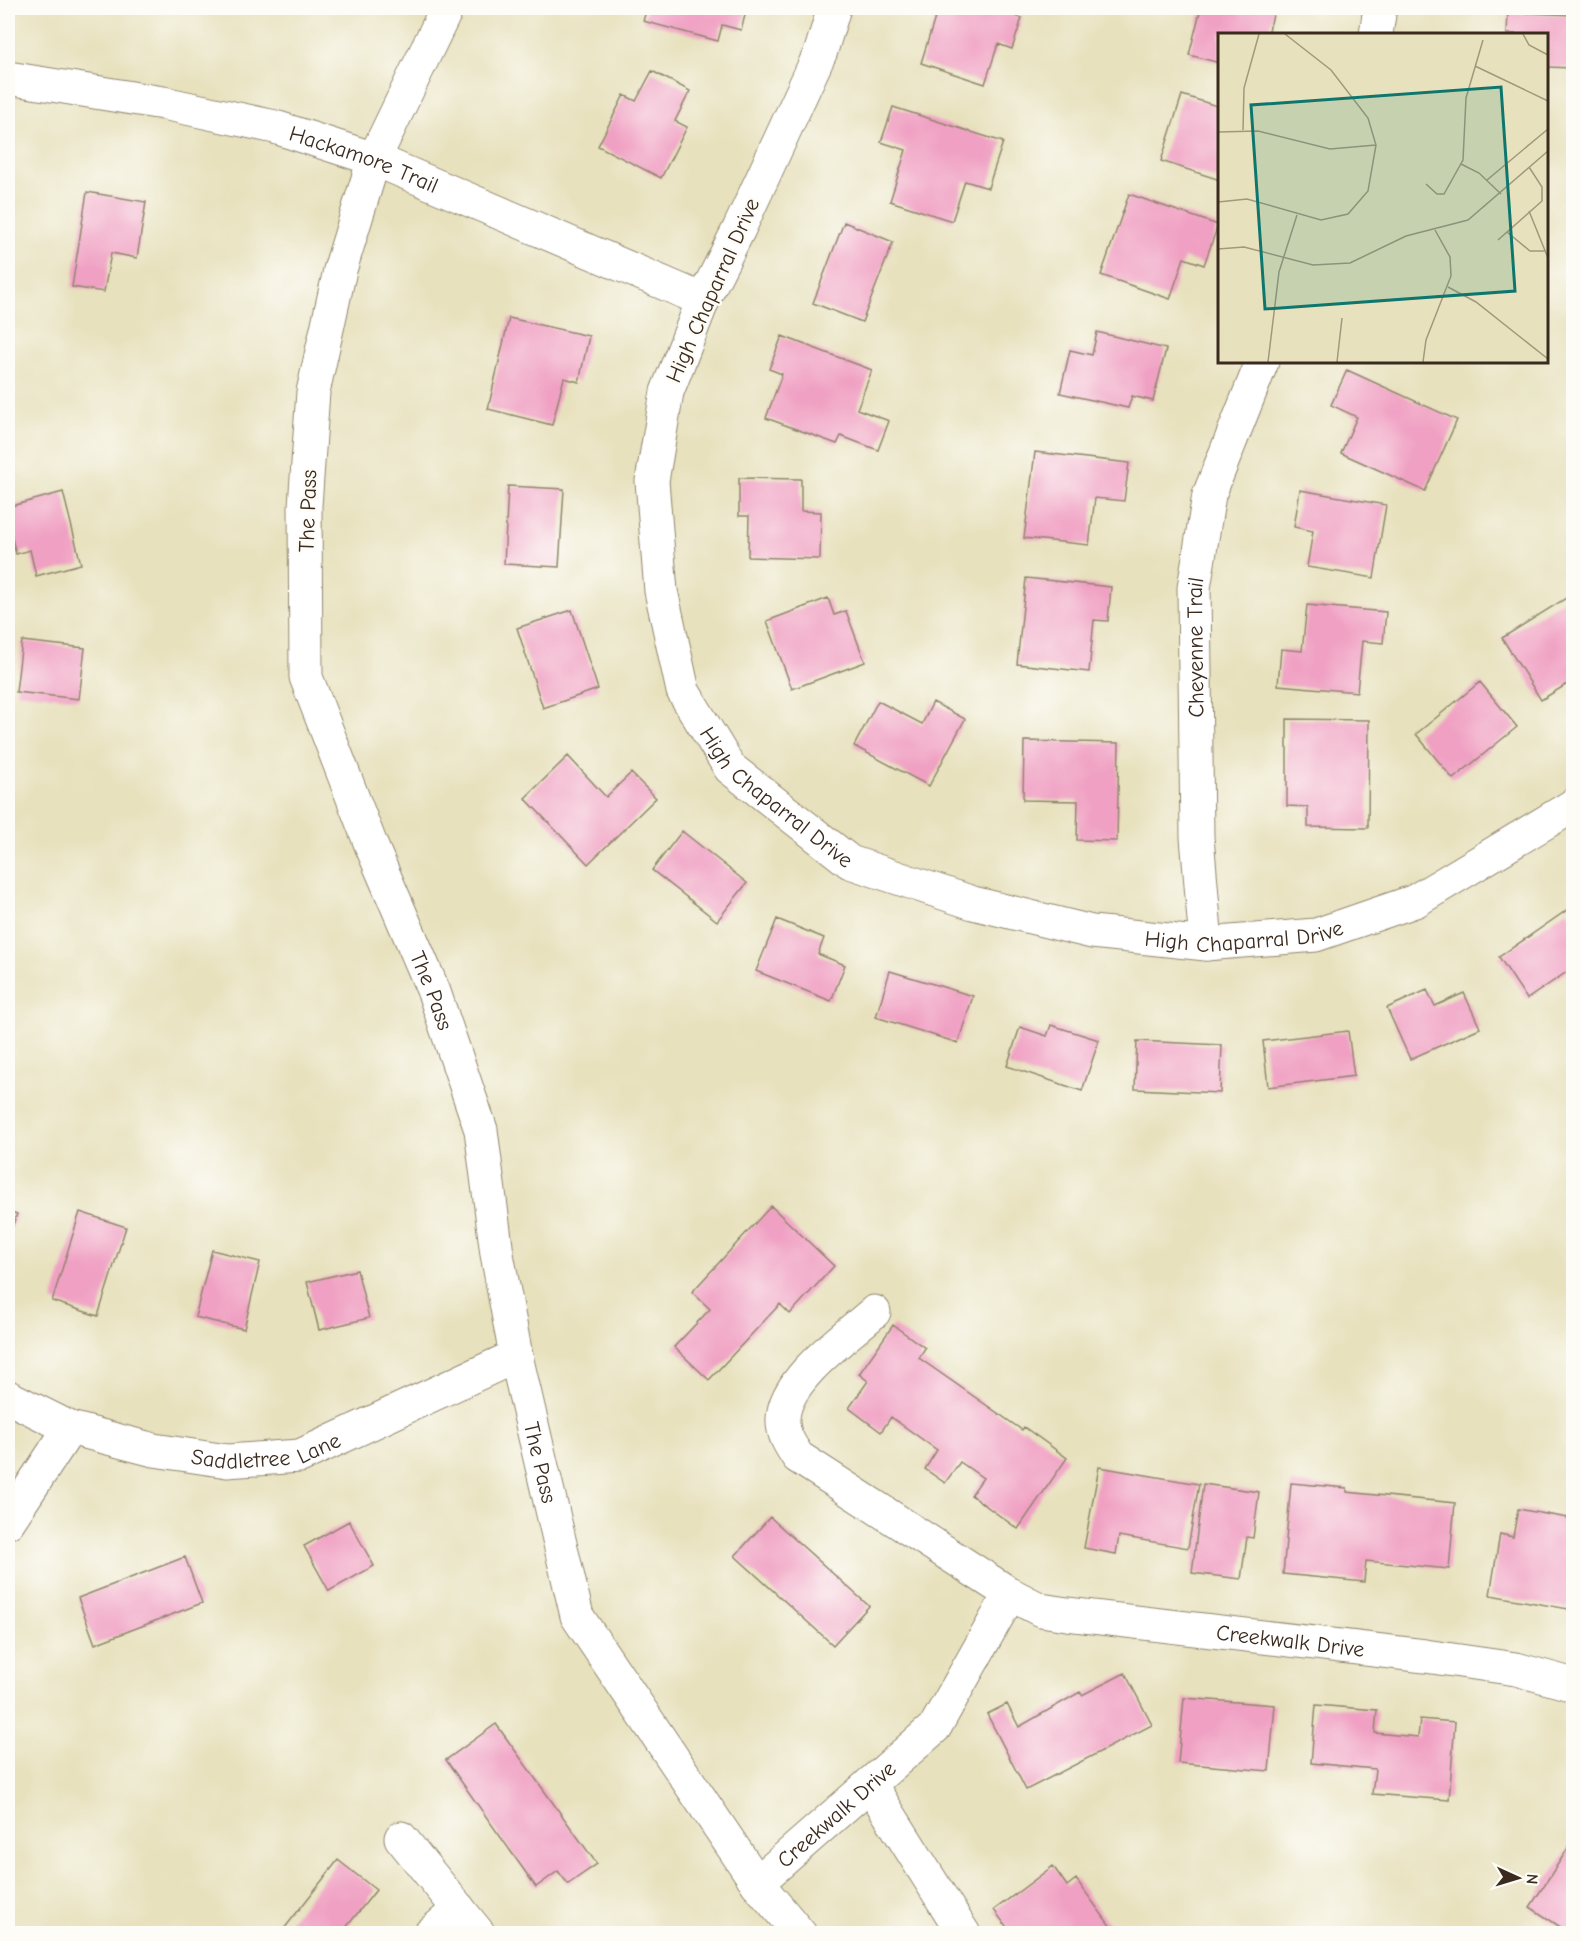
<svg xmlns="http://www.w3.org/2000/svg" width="1581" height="1941" viewBox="0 0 1581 1941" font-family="'Comic Neue',sans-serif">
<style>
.building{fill:#f0a0c3}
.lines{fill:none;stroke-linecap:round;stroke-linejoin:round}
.minor-casing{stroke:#91866e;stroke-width:35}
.tertiary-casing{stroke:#91866e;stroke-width:35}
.minor{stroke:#fff;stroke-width:33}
.tertiary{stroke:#fff;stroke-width:33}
.labels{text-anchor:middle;stroke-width:5;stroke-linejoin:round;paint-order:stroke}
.street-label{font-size:22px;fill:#3b2a1e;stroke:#fdfcf7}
.inset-road{fill:none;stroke:#a2987d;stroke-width:1.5}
.view{fill:#0f766e;fill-opacity:0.15;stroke:#0f766e;stroke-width:3}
.inset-edge{fill:none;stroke:#3b2a1e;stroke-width:3}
</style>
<rect width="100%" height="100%" fill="#fdfcf7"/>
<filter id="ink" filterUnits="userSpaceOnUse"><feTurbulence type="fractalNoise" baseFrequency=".0167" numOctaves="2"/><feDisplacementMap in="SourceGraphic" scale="12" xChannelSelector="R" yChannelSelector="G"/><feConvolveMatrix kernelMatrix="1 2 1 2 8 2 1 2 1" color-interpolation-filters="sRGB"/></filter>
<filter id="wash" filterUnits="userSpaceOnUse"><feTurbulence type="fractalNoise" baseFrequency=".008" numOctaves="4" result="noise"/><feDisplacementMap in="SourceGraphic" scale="24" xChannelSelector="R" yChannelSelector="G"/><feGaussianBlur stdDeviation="1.35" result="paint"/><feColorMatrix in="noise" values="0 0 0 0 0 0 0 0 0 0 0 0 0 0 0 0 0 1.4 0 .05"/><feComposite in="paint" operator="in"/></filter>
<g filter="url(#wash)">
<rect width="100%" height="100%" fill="#e7e1bd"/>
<g id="blocks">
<!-- building -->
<path class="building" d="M647,8H747L741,30L722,25L718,41L643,21Z
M938,8H989L1022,18L1012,49L998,44L985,84L921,63Z
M1201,8H1275L1268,34H1220V63L1189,55Z
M1508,12L1574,15V68L1546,67V34H1507Z
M652,71L690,91L675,121L687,127L661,178L598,146L624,95L636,101Z
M1182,95L1220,107V180L1161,161Z
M893,107L1003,142L988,188L965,181L952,221L890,201L906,150L881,142Z
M8,191L14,192L9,240H8Z
M87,192L146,202L137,258L111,253L104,292L72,287Z
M1129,194L1218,225L1204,265L1184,258L1170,299L1101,275Z
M844,222L893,242L862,322L813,303Z
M509,318L589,336L579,382L564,378L552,425L488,409Z
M1097,332L1166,349L1153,401L1132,396L1128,408L1060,393L1070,350L1092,355Z
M782,336L872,370L857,409L889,421L878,450L841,436L837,444L766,418L782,374L769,369Z
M1347,370L1457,420L1425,491L1341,453L1357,417L1331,405Z
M1035,452L1129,463L1124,501L1095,498L1089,545L1024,538Z
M739,478L801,479V511L821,512L820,559L748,557L749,516H739Z
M508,486L564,489L559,567L504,564Z
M1300,490L1386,505L1374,578L1307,567L1313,531L1294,527Z
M63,492L81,564L36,576L30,550L16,554L8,523V507Z
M1026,578L1111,587L1108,621L1094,620L1089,672L1017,664Z
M1574,593V680L1541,700L1502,638Z
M828,598L834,615L846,611L865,662L792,689L767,621Z
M1307,605L1386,612L1383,643L1362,641L1357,692L1278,685L1281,649L1302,651Z
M572,610L598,689L543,708L517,628Z
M22,641L85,648L79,699L16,692Z
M1480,682L1517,727L1453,779L1416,734Z
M878,701L922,724L933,702L965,719L929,786L854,746Z
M1287,719L1369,720L1368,828L1308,827V807L1287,806Z
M1024,741L1119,743L1117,841L1077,840L1078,801L1023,800Z
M568,756L606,797L631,773L656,798L588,864L525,798Z
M682,831L747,883L717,921L652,870Z
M1567,910L1574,919V967L1527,999L1499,957Z
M777,919L824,938L818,954L845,965L831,1001L756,971Z
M890,971L973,996L958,1043L876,1017Z
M1427,990L1435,1006L1464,993L1480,1028L1410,1059L1387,1008Z
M1051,1025L1099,1040L1082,1091L1007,1066L1020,1027L1047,1036Z
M1348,1031L1354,1076L1268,1087L1263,1041Z
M1137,1041L1222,1045L1220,1093L1135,1089Z
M771,1206L834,1266L790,1314L780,1304L709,1380L674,1347L710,1309L692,1292Z
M8,1211L17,1214L8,1238Z
M80,1212L126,1227L98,1316L52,1301Z
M212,1250L260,1262L244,1329L195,1317Z
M357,1270L369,1318L319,1330L307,1282Z
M893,1325L925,1348L919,1358L1022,1430L1024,1427L1067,1458L1018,1529L971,1495L983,1478L960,1462L945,1483L925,1469L937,1450L891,1417L881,1432L849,1408L868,1381L859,1374Z
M1099,1467L1199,1484L1188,1548L1119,1536L1116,1554L1084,1548Z
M1291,1483L1347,1488V1492L1455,1503L1449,1569L1366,1561L1364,1582L1283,1574Z
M1203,1484L1259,1492L1253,1538L1247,1537L1241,1579L1192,1573Z
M1518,1509L1573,1519L1574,1582L1568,1609L1490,1595L1500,1534L1513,1537Z
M770,1517L869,1606L833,1645L735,1556Z
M349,1521L374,1566L329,1591L304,1546Z
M185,1557L202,1603L95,1644L78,1598Z
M1125,1673L1152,1725L1026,1790L987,1714L1007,1704L1019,1727L1080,1692L1082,1695Z
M1184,1698L1275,1705L1269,1771L1178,1763Z
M1316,1705L1377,1710L1375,1733L1418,1737L1420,1719L1455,1722L1449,1800L1372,1794L1375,1769L1311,1763Z
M496,1724L597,1864L568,1884L558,1871L536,1887L446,1760Z
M1574,1839V1934H1571L1530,1907Z
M338,1860L376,1890L341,1934H280Z
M1053,1866L1067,1886L1076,1879L1116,1934H1012L994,1910Z"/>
</g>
</g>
<g filter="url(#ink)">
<use href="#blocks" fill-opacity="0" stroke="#91866e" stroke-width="1.5"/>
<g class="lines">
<!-- minor casing -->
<g class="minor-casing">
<g id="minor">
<path id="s1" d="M834,8L821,51L739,229L703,300L667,392L652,481L661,591L683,691L730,768L850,862L973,903L1092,932L1206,944L1316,935L1415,901L1574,805"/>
<path d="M1376,34L1380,8"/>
<path id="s2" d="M8,78L163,103L275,127L374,159L703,300"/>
<path id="s3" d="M1206,944L1197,837L1194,588L1209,495L1262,362"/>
<path id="s4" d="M874,1312C846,1337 784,1379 783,1419C782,1433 790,1445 798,1457L1010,1594L1041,1610L1067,1614L1425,1656L1516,1669L1574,1685"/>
<path id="s5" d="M8,1397L70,1428L154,1450L227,1461L300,1456L516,1356"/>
<path d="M8,1522L70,1428"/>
<path d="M870,1784L964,1934"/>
<path d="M401,1838L479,1934"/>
<path id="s6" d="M757,1883L935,1727L1010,1594"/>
<path d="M430,1934L459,1909"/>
</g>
</g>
<!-- tertiary casing -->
<g class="tertiary-casing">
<g id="tertiary">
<path id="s7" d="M447,8L374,159L340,270L313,392L305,506L306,677L371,845L434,992L481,1130L497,1254L516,1356L577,1616L757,1883L800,1934"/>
</g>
</g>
<!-- minor -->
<use href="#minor" class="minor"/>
<!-- tertiary -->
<use href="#tertiary" class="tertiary"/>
</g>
</g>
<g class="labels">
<!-- street labels -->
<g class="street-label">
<text dy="8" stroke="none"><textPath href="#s2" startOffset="366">Hackamore Trail</textPath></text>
<text transform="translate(712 290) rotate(-66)" y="8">High Chaparral Drive</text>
<text transform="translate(307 511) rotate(-88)" y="8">The Pass</text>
<text dy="8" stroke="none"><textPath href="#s3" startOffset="297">Cheyenne Trail</textPath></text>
<text dy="8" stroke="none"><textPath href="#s1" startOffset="866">High Chaparral Drive</textPath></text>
<text dy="8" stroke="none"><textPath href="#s1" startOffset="1370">High Chaparral Drive</textPath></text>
<text dy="8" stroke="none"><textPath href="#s7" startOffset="1032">The Pass</textPath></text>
<text dy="8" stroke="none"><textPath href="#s5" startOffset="270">Saddletree Lane</textPath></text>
<text dy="8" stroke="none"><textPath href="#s7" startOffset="1518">The Pass</textPath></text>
<text dy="8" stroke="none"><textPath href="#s4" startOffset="724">Creekwalk Drive</textPath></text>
<text dy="8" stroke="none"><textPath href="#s6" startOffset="105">Creekwalk Drive</textPath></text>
</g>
</g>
<!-- overview -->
<g transform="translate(1218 33)">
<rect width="330" height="330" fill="#e7e1bd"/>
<path class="inset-road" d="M305,1L311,12L330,22M257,33L330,68M25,97L26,55L41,1M0,99L40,98L112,116L158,112M243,131L261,140L283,161M269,147L330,96M208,151L219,161H226L245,127L248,65L265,7M0,169L29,166L103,187L130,181L150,158L158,112L150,85L113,37L67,1M311,178L330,225M289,199L312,218H327M280,207L324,168V154L311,134M0,216L26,214L95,232L132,230L188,203L250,187L330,118M230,254L258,269L330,326M50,329L61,239L79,182M119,329L124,285M205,329L208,307L233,243L232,224L217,197"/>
<path class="view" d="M283,54L297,258L47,276L33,72Z"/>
<rect width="330" height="330" class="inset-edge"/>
</g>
<!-- margin -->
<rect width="1581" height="1941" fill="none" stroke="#fdfcf7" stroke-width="30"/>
<!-- north arrow -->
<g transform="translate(1518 1878) rotate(94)" stroke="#fdfcf7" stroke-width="4.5" paint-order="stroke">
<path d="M0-4.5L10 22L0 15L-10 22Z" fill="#3b2a1e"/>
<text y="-9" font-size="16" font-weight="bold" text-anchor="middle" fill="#3b2a1e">N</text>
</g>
</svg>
